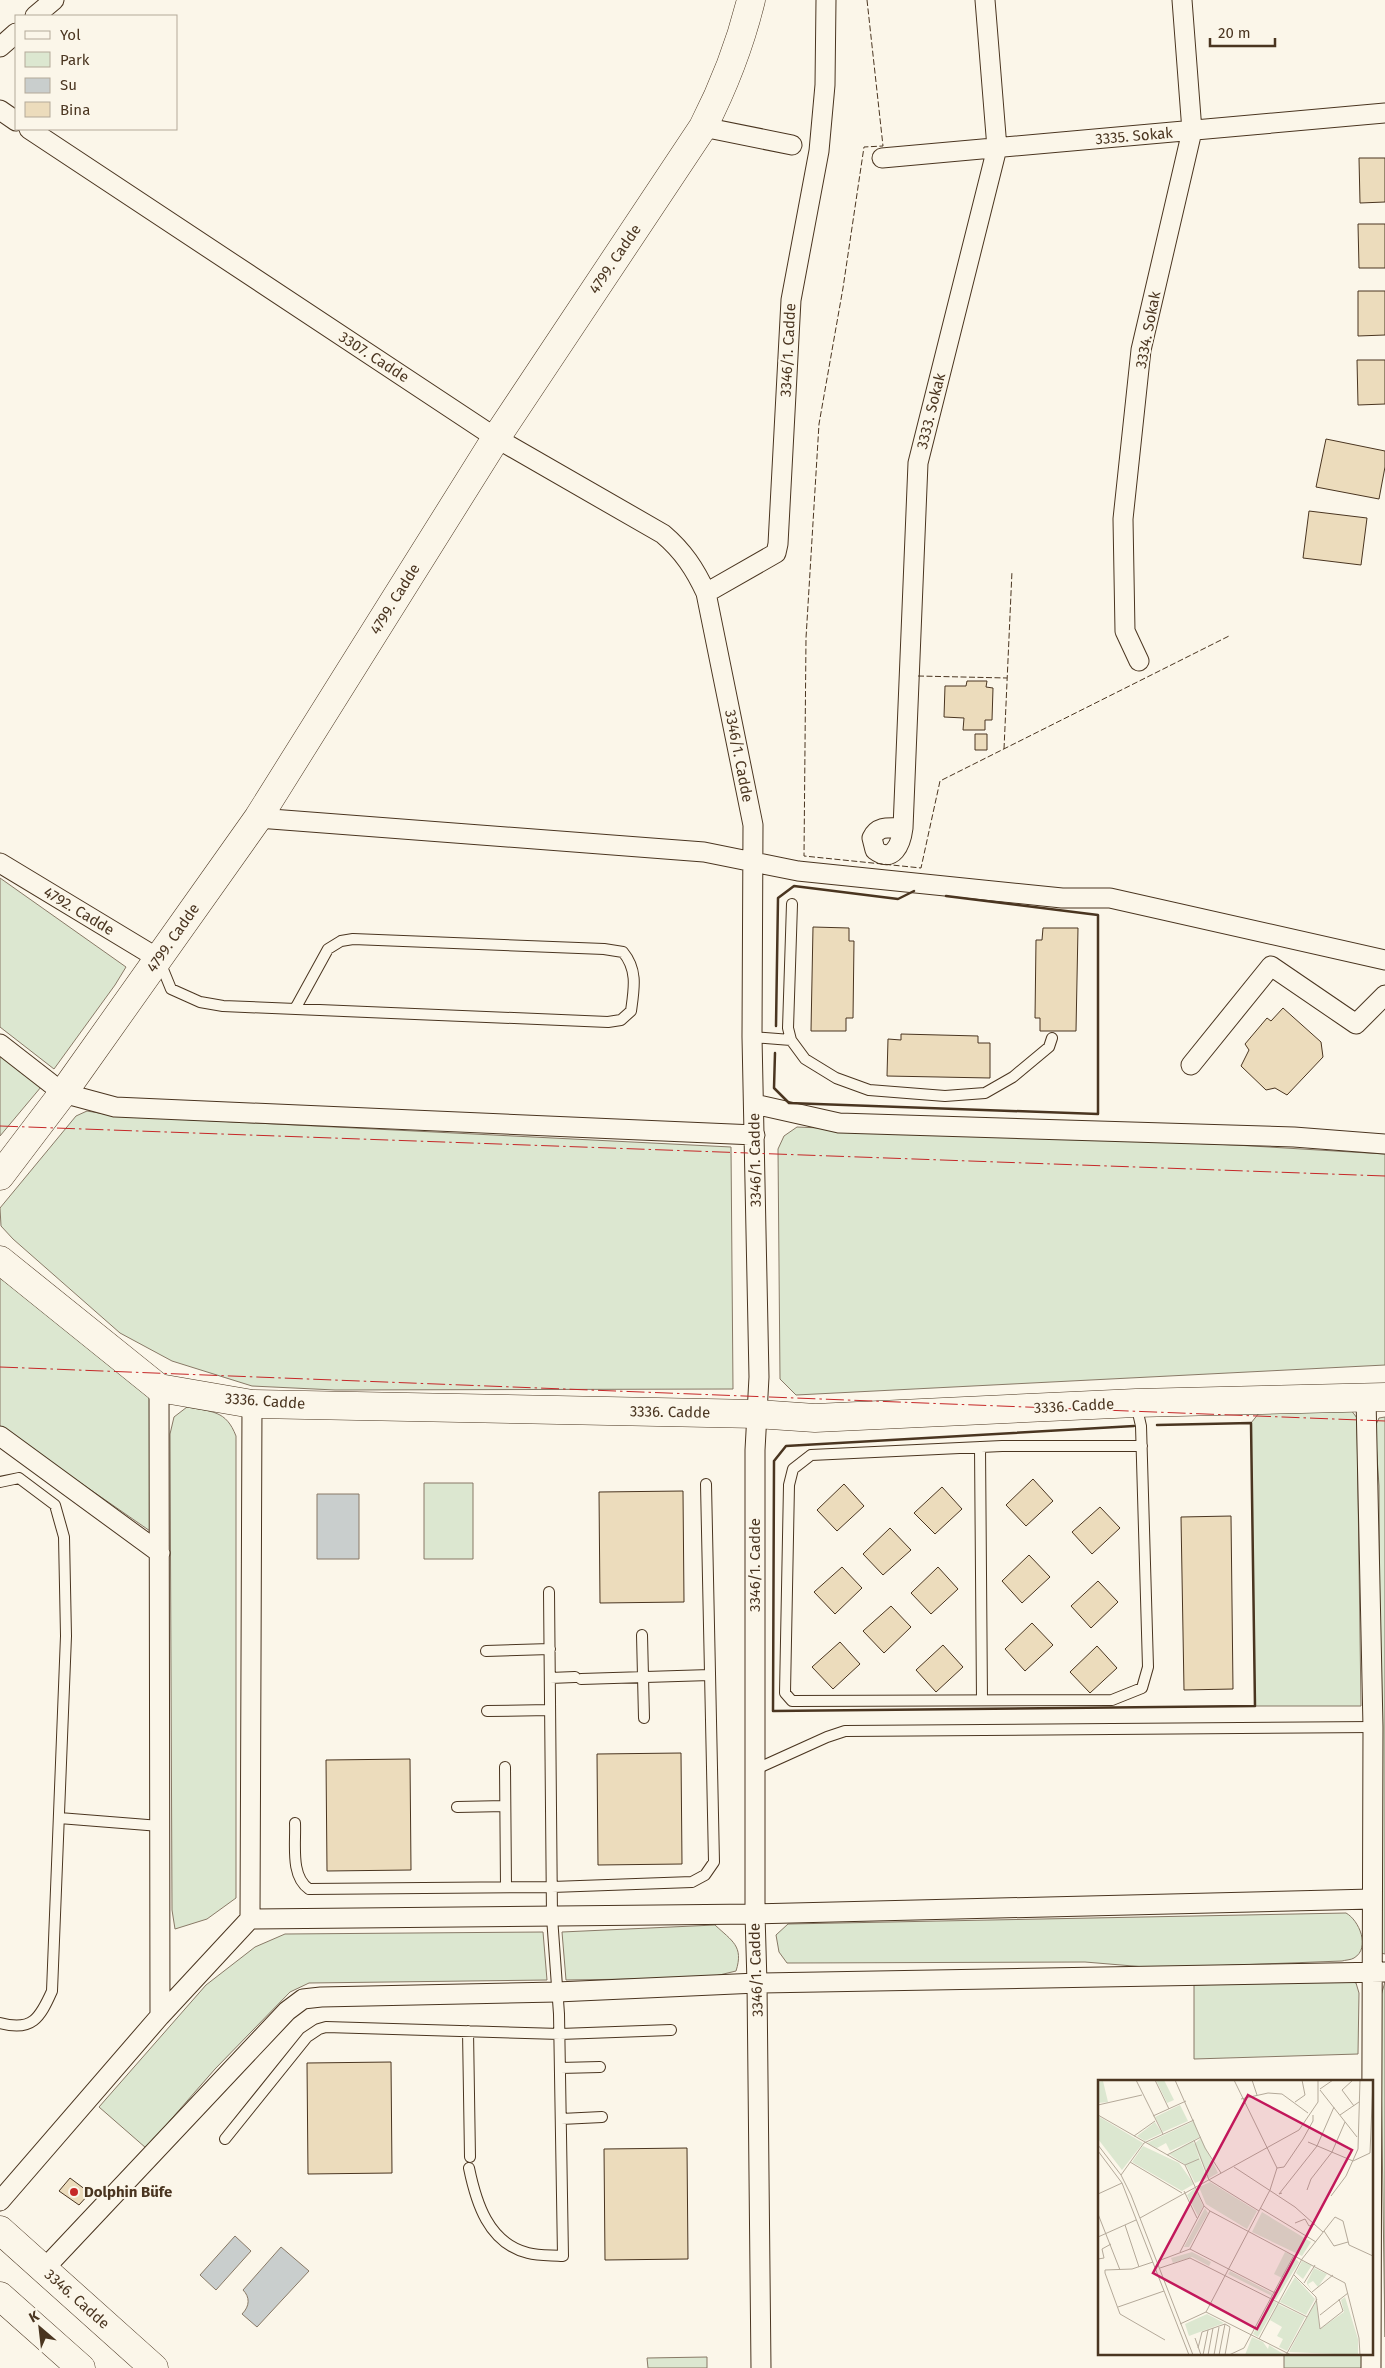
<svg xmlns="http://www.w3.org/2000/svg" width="1385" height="2368" viewBox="0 0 1385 2368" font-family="'Fira Sans',sans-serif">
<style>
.green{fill:#dce7d0;stroke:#887966}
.water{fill:#c9cecd;stroke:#887966}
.building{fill:#ecdcbc;stroke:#4a3520}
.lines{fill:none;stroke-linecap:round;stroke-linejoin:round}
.lane-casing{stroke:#4a3520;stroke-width:12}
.street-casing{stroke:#4a3520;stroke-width:21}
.secondary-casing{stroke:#4a3520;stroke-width:29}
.lane{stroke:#fbf6e9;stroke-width:10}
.street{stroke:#fbf6e9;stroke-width:19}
.secondary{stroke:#fbf6e9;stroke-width:28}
.fence{stroke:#4a3520;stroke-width:1;stroke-dasharray:6 2.5;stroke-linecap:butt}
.wall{stroke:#4a3520;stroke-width:2.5}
.power{stroke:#c62828;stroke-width:1;stroke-dasharray:18 4 2.5 4;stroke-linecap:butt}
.poi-dot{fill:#c62828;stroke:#fbf6e9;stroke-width:2}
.labels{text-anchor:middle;stroke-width:4;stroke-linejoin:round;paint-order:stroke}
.street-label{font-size:15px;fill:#4a3520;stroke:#fbf6e9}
.poi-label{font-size:15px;font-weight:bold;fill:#4a3520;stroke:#fbf6e9;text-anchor:start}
.inset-road{fill:none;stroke:#b4a999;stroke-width:1}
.view{fill:#c2185b;fill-opacity:0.15;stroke:#c2185b;stroke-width:2.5}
.inset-edge{fill:none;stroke:#4a3520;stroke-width:2.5}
</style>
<rect width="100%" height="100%" fill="#fbf6e9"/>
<!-- green -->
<path class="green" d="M0,878L126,967L115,985L54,1069L0,1027Z
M0,1055L41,1087L0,1136Z
M87,1111L117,1116L731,1147L733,1389L335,1390L252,1386L172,1361L120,1333L13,1239L1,1226L0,1208L76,1116Z
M797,1127L1235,1145L1385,1154V1365L796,1395L780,1379L778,1149L784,1136Z
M0,1278L144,1387L150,1399V1531L0,1427Z
M187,1407C212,1412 226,1410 236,1436V1898L207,1919L175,1929L172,1910L170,1434L174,1417Z
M1351,1410L1357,1418L1361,1706H1255L1251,1423L1259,1413Z
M1385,1417V1954L1381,1953L1379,1486L1375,1427L1379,1418Z
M424,1483H473V1559H424Z
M1346,1913C1359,1920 1371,1948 1354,1958C1351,1960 1345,1960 1342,1961L1157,1968L1085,1962L787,1963L779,1952L776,1935L788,1924Z
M715,1925C732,1941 744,1946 736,1971L707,1978L566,1980L562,1932Z
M543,1932L547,1980L309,1983L290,1992L215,2069L146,2148L99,2107L206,1985L255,1947L285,1934Z
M1346,1980L1356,1983L1359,1993L1358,2054L1194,2059V1985Z
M1385,1982V2337L1380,1999Z
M1284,2354H1363V2368H1284Z
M707,2357V2368H648L647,2358Z"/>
<!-- water -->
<path class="water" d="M317,1494H359V1559H317Z
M235,2236L251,2251L216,2290L200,2275Z
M281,2247L309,2271L257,2327L242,2314C250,2306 250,2297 243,2290Z"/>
<!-- building -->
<path class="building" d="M1359,158H1385V202L1360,203Z
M1358,224H1385V268H1359Z
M1358,291H1385V335L1358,336Z
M1357,360H1385V404L1358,405Z
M1326,439L1385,451V467L1379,499L1316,487Z
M1309,511L1367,518L1361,565L1303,558Z
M967,681H987L986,687L993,688L992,720H985V730H963L964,718L944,717L945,686H966Z
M975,734H987V750H975Z
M813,927L849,928V941H854L853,1018H846V1031H811Z
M1043,928H1078L1076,1031H1040V1018H1035L1036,940H1042Z
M1283,1008L1321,1042L1323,1057L1287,1095L1275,1088L1266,1090L1241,1066L1249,1050L1245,1044L1267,1018L1271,1021Z
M901,1034L978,1036V1043H990V1078L887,1076L888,1039L901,1040Z
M1033,1479L1053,1501L1026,1526L1006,1505Z
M844,1484L864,1506L837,1531L817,1510Z
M942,1487L962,1509L935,1534L914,1513Z
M683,1491L684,1602L600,1603L599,1492Z
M1100,1507L1120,1528L1092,1554L1072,1532Z
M1231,1516L1233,1689L1184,1690L1181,1517Z
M890,1528L911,1550L883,1575L863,1554Z
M1029,1555L1050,1577L1022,1603L1002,1581Z
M842,1567L862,1588L835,1614L814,1592Z
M938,1567L958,1589L931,1614L911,1593Z
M1098,1581L1118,1602L1091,1628L1071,1606Z
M891,1606L911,1627L884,1653L863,1631Z
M1032,1623L1053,1645L1025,1671L1005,1649Z
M840,1642L860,1664L833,1689L812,1667Z
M943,1645L963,1667L936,1692L916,1670Z
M1097,1646L1117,1668L1090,1693L1070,1672Z
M681,1753L682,1864L598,1865L597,1754Z
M410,1759L411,1870L327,1871L326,1760Z
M391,2062L392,2173L308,2174L307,2063Z
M687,2148L688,2259L605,2260L604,2149Z
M70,2178L90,2193L79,2205L59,2191Z"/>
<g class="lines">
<!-- lane casing -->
<g class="lane-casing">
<path id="lane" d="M792,904L788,1028L791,1040L805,1059L836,1078L869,1090L945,1096L985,1093L1013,1077L1049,1047L1052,1038
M160,962L171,989L200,1002L223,1006L608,1022L621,1020L631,1011C634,989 638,970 623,952L604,949L353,939L341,941L328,949L295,1009
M752,1037L791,1040
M1136,1404L1141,1426L1148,1667L1142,1688L1112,1700L792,1701L785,1693L789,1485L793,1469L811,1455L1002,1446H1142
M980,1447L982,1700
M0,1482L19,1478L55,1505L64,1537L66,1636L52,1991C40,2018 32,2032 0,2023
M642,1635L644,1718
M486,1651L550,1649
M550,1678L575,1677
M581,1679L710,1675
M487,1711L550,1710
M505,1767L506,1886
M754,1770L827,1737L845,1731L1373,1727
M457,1807L505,1806
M59,1818L160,1826
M295,1823C296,1844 290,1876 309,1889L552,1887L692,1882L705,1875L714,1862L706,1484
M468,2031L470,2157
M560,2068L600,2067
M561,2119L602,2117
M225,2139L307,2037L319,2029L326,2027L560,2034L671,2030
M469,2168C476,2202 488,2243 528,2253C539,2256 552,2255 563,2256L559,2014L552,1917L549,1592"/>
</g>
<!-- street casing -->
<g class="street-casing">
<path id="street" d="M35,16L54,0
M0,47L16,33
M0,110L16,121
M703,127L792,145
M29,129L496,438L663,534C683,551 695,569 706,593L753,825L752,1037L759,1377L755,1450V1914L757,1983L761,2368
M882,158L1385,113
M706,593L776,553L778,544L791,300L819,151L825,85L826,0
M1139,661L1125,631L1123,519L1141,350L1192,131L1182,0
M258,818L704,852L798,871L1062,898H1110L1385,960
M903,828C890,828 878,825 872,838L875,850C893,864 901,844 903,828L918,463L997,148L985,0
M0,863L159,959
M0,1044L63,1093L115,1107L755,1135
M1191,1065L1271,966L1356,1024L1385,995
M754,1104L839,1123L1294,1137L1385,1144
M159,1388L160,2016
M1366,1398L1373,1727L1371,2368
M0,1436L160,1553
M250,1919L252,1404
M0,2201L160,2016L250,1919L755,1914L1372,1899
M44,2269L287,2011L303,1999L321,1997L557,1992L757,1983L1385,1972"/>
</g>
<!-- secondary casing -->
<g class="secondary-casing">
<path id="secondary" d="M0,1176L63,1093L258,818L496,438L703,127C724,86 740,45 751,0
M0,1260L159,1388L252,1404L757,1414L815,1418L1136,1403L1385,1397
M0,2230L154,2368
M0,2296L81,2368"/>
</g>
<!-- lane -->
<use href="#lane" class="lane"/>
<!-- street -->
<use href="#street" class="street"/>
<!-- secondary -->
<use href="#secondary" class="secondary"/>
<!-- fence -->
<path class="fence" d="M867,0L883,146L864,147L843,288L819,424L806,638L804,856L921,868L940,781L1229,636
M918,676L1007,678
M1004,749L1012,571"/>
<!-- wall -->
<path class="wall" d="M776,1026L778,898L794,886L898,899L914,891
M775,1053L774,1088L789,1103L1098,1114V915L946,896
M1134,1426L786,1446L774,1461L773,1711L1255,1706L1251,1423L1157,1425"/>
<!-- power -->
<path class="power" d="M0,1126L1385,1176
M0,1367L1385,1421"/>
</g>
<!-- markers -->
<circle class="poi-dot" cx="74" cy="2192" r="5"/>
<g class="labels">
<!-- street labels -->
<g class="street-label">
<text transform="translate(1134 136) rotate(-5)" y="5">3335. Sokak</text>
<text transform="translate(615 259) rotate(-56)" y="5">4799. Cadde</text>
<text transform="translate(1148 330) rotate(-79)" y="5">3334. Sokak</text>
<text transform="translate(788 350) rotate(-87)" y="5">3346/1. Cadde</text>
<text transform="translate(374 357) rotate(33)" y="5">3307. Cadde</text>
<text transform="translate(931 411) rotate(-76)" y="5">3333. Sokak</text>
<text transform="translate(395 599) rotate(-58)" y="5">4799. Cadde</text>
<text transform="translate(739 756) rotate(79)" y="5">3346/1. Cadde</text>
<text transform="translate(79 911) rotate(31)" y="5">4792. Cadde</text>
<text transform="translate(173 938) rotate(-55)" y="5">4799. Cadde</text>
<text transform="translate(755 1160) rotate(-91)" y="5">3346/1. Cadde</text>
<text transform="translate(265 1401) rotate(4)" y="5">3336. Cadde</text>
<text transform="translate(1074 1406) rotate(-3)" y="5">3336. Cadde</text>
<text transform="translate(670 1412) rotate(1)" y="5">3336. Cadde</text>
<text transform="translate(755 1565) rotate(-90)" y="5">3346/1. Cadde</text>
<text transform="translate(756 1970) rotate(-92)" y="5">3346/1. Cadde</text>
<text transform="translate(77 2299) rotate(42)" y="5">3346. Cadde</text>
</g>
<!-- poi labels -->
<g class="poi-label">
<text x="84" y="2197">Dolphin Büfe</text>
</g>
</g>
<!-- overview -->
<g transform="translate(1098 2080)">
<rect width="275" height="275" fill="#fbf6e9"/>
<path d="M58,0H66L76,20L69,23ZM5,1L10,22L0,23V2ZM82,25L90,41L65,52L57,37ZM0,36L45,63L24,90L0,59ZM96,41L102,57L72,71L68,63L59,68L49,63ZM57,42L64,53L47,61L39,56ZM103,58L120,93L111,98L96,64ZM95,61L109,98L97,103L88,85L71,74ZM45,66L81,83L96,104L84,111L34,82ZM112,102L159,131L149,149L108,124L101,107ZM97,108L105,126L100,136L89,115ZM107,128L110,133L91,167H86ZM164,132L213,162L204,176L154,152ZM94,172L113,182L111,186L94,177L75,183L73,178ZM187,172L195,175L184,198L176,194ZM196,177L201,182L178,220L175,217ZM204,181L214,185L205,199L198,193ZM216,188L229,194L220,207L215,201L210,204L214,211L209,204V202ZM132,191L174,213V216L130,194ZM197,197L217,219L208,235L182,222ZM247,217L260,259V275L191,272L218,221L222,249L246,232L243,220ZM174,220L179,223L160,257L155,254ZM180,224L207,237L189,271L181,267L185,259L179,256L184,247L172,240ZM109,234L126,243L91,256L87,244ZM154,257L165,262L170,269L171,265L187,275H147Z" fill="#dce7d0"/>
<path class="inset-road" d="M38,0L65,54M57,0L71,29M77,0L107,68L123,93M154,0L159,15M255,0L244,10L256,26M222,9L235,0M222,10L259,57M143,19L170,13L184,14L210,33M197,22L207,15L204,0M0,25L44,15M0,35L87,85L106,126L112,131L247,203L261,258L262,275M242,35L261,22M55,36L88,21M36,56L57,41M96,60L111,100L161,131M210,62L255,81L272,73L275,0M0,65L23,95L33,115L95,275M0,71L24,103L91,275M69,75L103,57M32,82L84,113M87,85L101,79M136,87L197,127L225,152M179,88L186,87L205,59L215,41V35M23,95L46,63L96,40M209,110L213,99L234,72L247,42M86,111L99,138M184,113L181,114L219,66L236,27M0,114L24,103M233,116L248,96L260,69L262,0M162,128L218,162M0,134L22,190M42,138L201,50L220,22V0M197,143L207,139L211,146L217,144M27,145L41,187M226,151L236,166L250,162M0,157L38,140M92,169L112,131M82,172L106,126M0,179L6,178L4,169L13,164M60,181L92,169L177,213M55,182L34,189L7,190V193L22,234L67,260M62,188L92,178L209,237M196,195L218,217L222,249M206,203L217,185M214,212L235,195M20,227L66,211M108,232L193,275M222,235L250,213M82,244L108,232L172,110L179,88L136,0M222,249L245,231L241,219M97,258L103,275M161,259L204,179L237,137L245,141L251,165L275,176M100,268L104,252L127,244L132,247L127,275M105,275L110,250M110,275L115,248M116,275L121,247M121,275L127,244M131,275L146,268L196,175M188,275L219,219"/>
<path class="view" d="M150,15L254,70L159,249L55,193Z"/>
<rect width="275" height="275" class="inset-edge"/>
</g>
<!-- legend -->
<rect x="15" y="15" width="162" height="115" fill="#fbf6e9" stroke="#b4a999"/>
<rect x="25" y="31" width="25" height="8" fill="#fbf6e9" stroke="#b4a999"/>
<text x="60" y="40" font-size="15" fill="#4a3520">Yol</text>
<rect x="25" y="52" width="25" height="15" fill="#dce7d0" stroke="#b4a999"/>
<text x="60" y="65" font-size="15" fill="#4a3520">Park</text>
<rect x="25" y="78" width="25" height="15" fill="#c9cecd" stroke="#b4a999"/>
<text x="60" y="90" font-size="15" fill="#4a3520">Su</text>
<rect x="25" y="102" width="25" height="15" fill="#ecdcbc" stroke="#b4a999"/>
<text x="60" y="115" font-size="15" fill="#4a3520">Bina</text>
<!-- north arrow -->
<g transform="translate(40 2328) rotate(332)" stroke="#fbf6e9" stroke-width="4" paint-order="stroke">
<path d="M0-4L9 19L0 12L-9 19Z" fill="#4a3520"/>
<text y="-8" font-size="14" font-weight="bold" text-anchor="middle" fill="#4a3520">K</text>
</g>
<!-- scale -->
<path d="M1210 38v8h65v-8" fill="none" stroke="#4a3520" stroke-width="2.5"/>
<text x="1218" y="38" font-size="15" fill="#4a3520" stroke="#fbf6e9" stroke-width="4" paint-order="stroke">20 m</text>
</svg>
